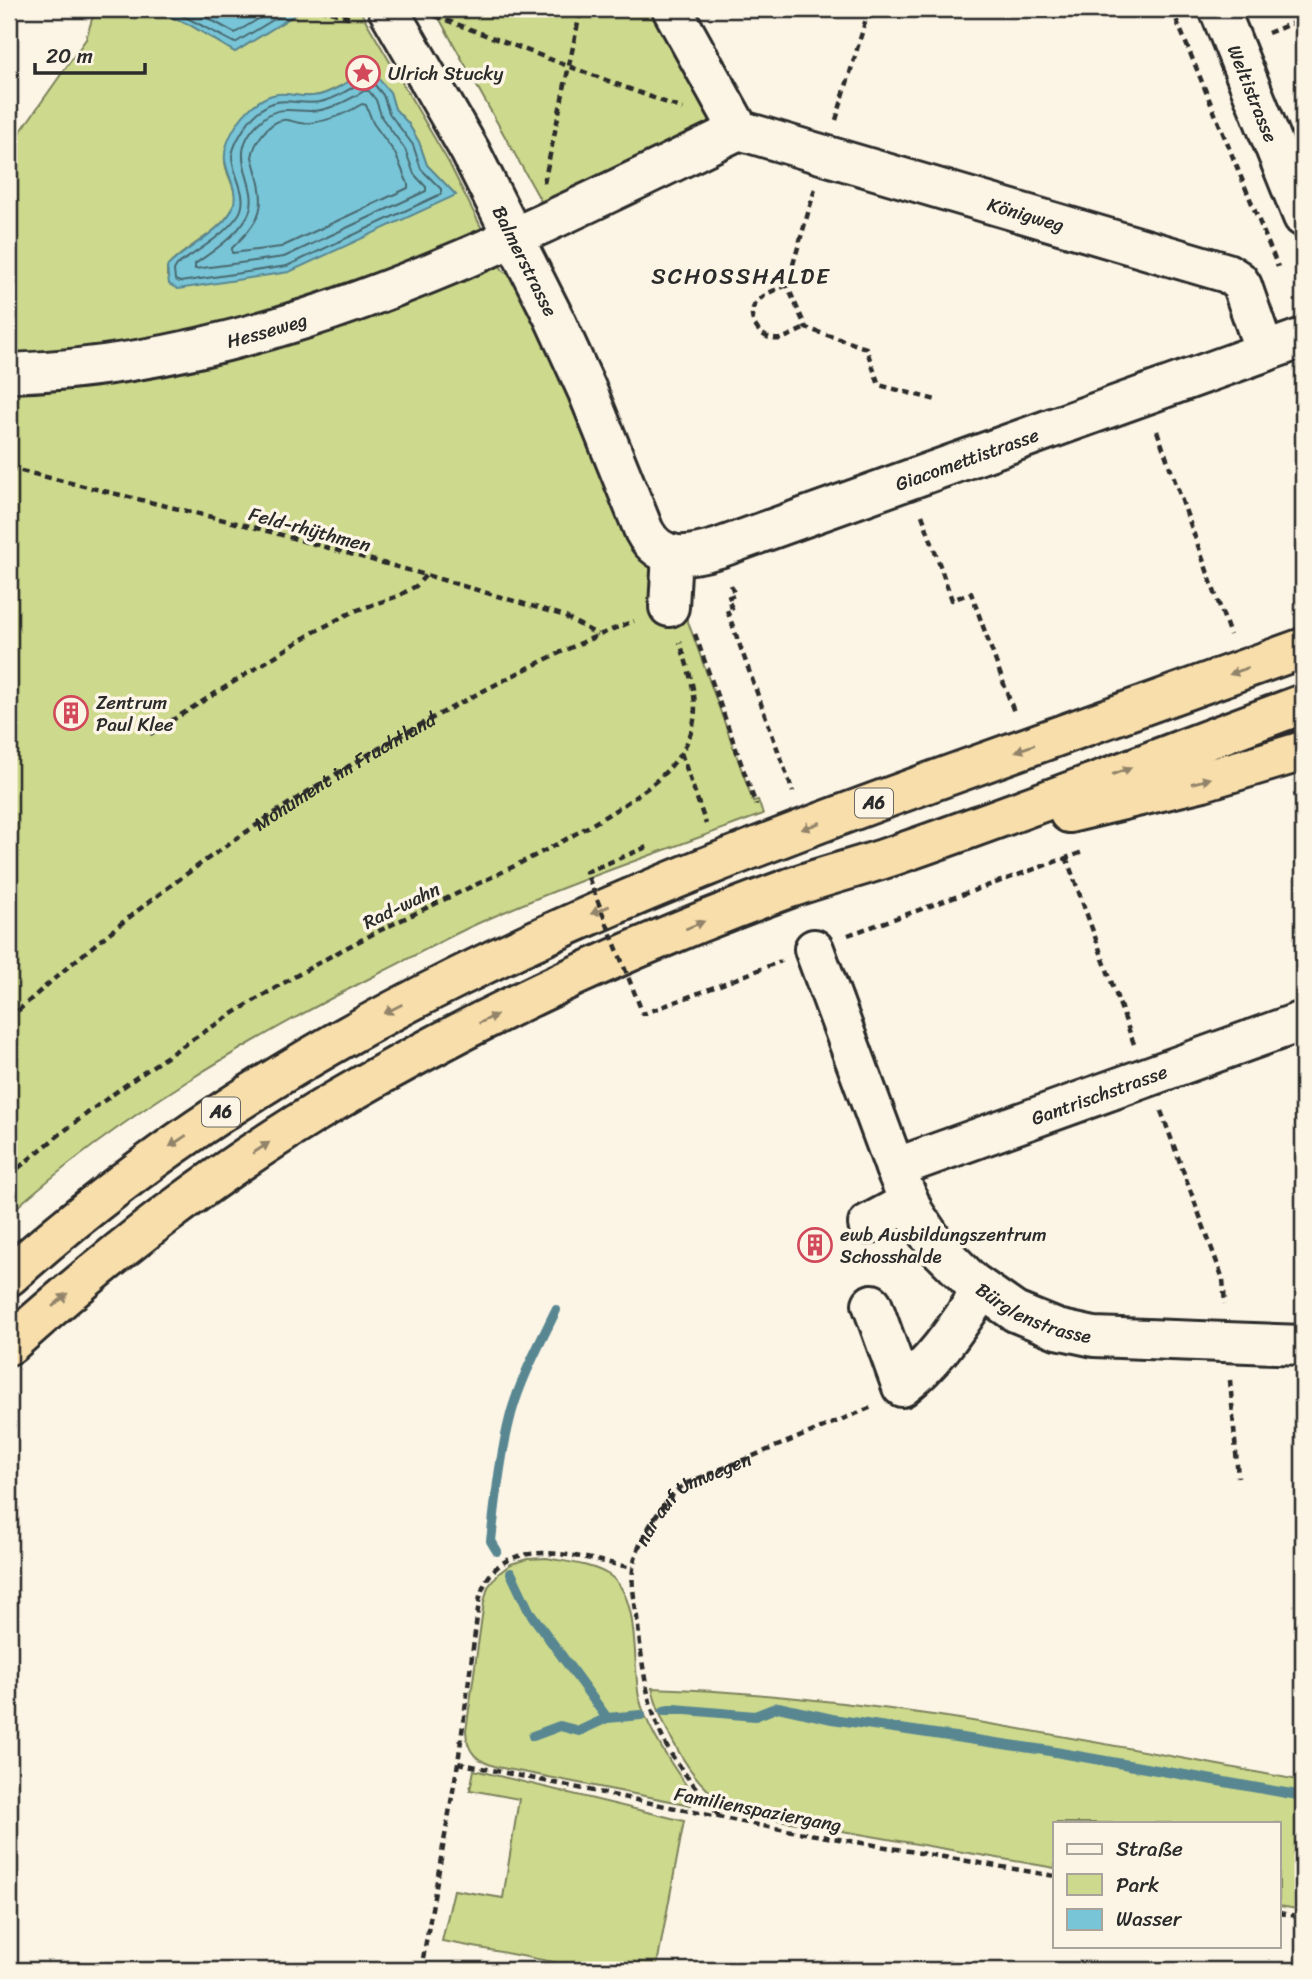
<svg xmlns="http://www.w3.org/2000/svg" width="1312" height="1979" viewBox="0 0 1312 1979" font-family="Sriracha,sans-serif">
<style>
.green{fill:#cdd98c;stroke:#7c825c;stroke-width:2;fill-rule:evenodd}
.water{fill:#78c5d7;stroke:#598792;stroke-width:2}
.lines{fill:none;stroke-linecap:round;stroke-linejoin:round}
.shore{stroke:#4a6970;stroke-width:2}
.stream{stroke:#598792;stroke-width:10}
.minor-casing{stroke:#2b2b2b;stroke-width:44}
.highway-casing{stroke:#2b2b2b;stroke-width:44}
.path{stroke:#2b2b2b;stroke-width:4.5;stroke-dasharray:7 5;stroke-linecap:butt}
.minor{stroke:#fcf5e5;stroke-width:38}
.highway{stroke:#f8deab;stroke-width:38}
.path-bridge{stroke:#2b2b2b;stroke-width:4.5;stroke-dasharray:7 5;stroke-linecap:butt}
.oneway{fill:#92846b}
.labels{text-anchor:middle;stroke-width:7;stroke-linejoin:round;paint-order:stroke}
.shield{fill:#fcf5e5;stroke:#6a6863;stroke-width:2}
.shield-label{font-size:18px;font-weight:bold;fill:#2b2b2b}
.poi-label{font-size:19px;fill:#2b2b2b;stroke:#fcf5e5;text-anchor:start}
.street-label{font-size:19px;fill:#2b2b2b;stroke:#fcf5e5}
.quarter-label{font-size:23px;letter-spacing:2px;fill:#2b2b2b;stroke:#fcf5e5}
</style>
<rect width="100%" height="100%" fill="#fcf5e5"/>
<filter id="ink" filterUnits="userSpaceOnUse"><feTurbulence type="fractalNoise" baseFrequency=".0143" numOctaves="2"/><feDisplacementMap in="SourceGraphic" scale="14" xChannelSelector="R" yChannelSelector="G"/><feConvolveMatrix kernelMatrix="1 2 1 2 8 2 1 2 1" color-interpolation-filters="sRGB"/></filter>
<g filter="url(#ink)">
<!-- green -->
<path class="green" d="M95,9H153L190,25L235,52L304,9H359L449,163L503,271L516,279L671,575L753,801L758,800L763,814C669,849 573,881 481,922C447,937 415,956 382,972C250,1039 120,1115 9,1214V148L86,39ZM363,73L390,92L395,109L408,123L419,142L427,165L455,194L167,276V267C185,246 217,235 232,210C243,193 223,175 225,158C227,144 243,116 253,106C279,84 293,101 319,95C335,91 349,81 363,73Z
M434,9H657L720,127L547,212Z
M547,1558C567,1562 591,1564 609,1575C641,1596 632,1663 639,1697C647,1730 674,1769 694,1796L691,1805L497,1767C477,1761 467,1753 466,1731L484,1602L488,1587L498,1574L511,1564L527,1559Z
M652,1688C871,1695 1088,1741 1303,1781V1910L1279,1906V1823H1055V1868L756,1816C739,1811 722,1802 708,1790C684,1768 659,1720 652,1688Z
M474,1770L684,1821L656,1970H596L442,1941L454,1890L503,1898L519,1799L470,1790Z"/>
<!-- water -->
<path class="water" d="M153,9H304L235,52L190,25Z
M363,73L378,78L390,92L395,109L408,123L419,142L427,165L456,195L289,272L178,289L169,284L167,267C182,250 227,228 233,207C239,190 227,176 225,160C223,142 240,116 254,105C282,83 293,101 320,95C336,91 349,81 363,73Z"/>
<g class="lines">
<!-- shore -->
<path class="shore" d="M170,9L235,43L291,9
M191,9L235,33L275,9
M363,81L374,84L383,95L389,113L413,145L421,169L441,189V194L287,266L180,282L175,280L174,270L177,265C197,251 225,235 239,214C250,195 232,175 232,156C233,147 237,140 242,132C246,125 252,116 259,111C280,93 296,106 320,102C335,99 350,89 363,81Z
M364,91H369L376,100L382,118L405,149L414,174L426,187V191L284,257L195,269V264C212,252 236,236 247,217C266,184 217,157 264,118C283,102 303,116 325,109C339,106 352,98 364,91Z
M362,104L366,105L373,123L395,153L408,184V188L281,247L232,253V248C268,214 265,202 252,157C254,143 268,122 283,120C288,119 294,122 299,123C321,124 344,115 362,104Z"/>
<!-- stream -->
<path class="stream" d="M497,1551L491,1541C496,1498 500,1456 511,1414C521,1378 540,1343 556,1310
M511,1573L529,1611L607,1718
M664,1711L675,1709L755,1716L778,1707L832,1719L1044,1750L1303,1796
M533,1736L560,1726L579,1731L607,1718L641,1715"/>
<!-- minor casing -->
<g class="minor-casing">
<g id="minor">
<path id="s3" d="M388,9L470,151L554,318L587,390L644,531C661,563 689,557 719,548L1303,338"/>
<path d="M672,9L739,130"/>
<path id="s4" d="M1219,9L1303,217"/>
<path id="s5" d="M739,130L1227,273L1238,280L1242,286L1265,352"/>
<path id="s6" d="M9,373C272,365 507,242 739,130"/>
<path d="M669,607L672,554"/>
<path id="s7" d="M814,949L895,1168L914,1213L937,1247L972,1282L1015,1312L1057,1329L1094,1337L1303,1345"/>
<path id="s8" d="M895,1168L1303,1021"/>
<path d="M868,1224L909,1202"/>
<path d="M872,1304L902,1387C936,1361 958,1325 982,1290"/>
</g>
</g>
<!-- highway casing -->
<g class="highway-casing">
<path id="highway" d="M1069,813L1203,781L1303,751
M9,1276C288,1026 613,896 961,771C1075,730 1189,689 1303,648
M9,1345C111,1254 218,1169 337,1100C479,1017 631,946 787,889C823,876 861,867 898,854C1034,807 1168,754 1303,704"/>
</g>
<!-- path -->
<g class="path">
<path d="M319,9L352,18"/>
<path d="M1172,9L1278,267"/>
<path d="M435,16L683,109"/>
<path d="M1268,33L1303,19"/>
<path d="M836,120L866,19L876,14L877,9"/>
<path d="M544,183L581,9"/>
<path d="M815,189L787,285L806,328L866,348L879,385L936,400"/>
<path d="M787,285C776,290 761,294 754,306C746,321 763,342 780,339C788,337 798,331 806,328"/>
<path d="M1157,431L1230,635"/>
<path d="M9,468L253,527L426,575L562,615L598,635"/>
<path d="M922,515L952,600L971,593L1014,712"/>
<path d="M731,585L735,595L727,598L732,608L727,610L793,792"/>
<path d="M695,634L756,805"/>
<path d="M150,734L314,632L352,612L398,596L416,586L426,575"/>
<path d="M681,753L706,824"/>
<path d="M1295,793L1303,819"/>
<path d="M1066,857L1134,1044"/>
<path d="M848,935L1083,852"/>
<path d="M733,980L781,961"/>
<path id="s1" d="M9,1019C142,897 293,793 451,708C511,676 571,645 634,621"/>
<path d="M1161,1111L1223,1279L1225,1304"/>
<path d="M9,1176C105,1094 212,1023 322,961C416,908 518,871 609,814C636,797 663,780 681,753C706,714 692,683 680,642"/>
<path d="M1230,1380L1238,1477"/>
<path d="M458,1763L757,1825L1055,1876"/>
<path id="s2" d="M719,1816C701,1793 681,1772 667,1747C646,1707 642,1662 637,1617C635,1602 631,1584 633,1569C635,1543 664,1499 685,1484L872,1407"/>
<path d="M1279,1913L1303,1917"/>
<path d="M421,1970L458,1763L479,1602C493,1527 581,1558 633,1568"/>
</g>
<!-- minor -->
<use href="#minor" class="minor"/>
<!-- highway -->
<use href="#highway" class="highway"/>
<!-- path-bridge -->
<path class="path-bridge" d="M647,847L586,872L643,1014L733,980"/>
</g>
<!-- one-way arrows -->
<defs><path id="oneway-solid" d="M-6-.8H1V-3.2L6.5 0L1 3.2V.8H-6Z" transform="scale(1.75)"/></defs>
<g class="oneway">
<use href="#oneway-solid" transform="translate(1239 671) rotate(160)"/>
<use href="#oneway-solid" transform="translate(1025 748) rotate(160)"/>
<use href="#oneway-solid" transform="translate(1122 771) rotate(-20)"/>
<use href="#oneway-solid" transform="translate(1201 781) rotate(-15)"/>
<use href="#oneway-solid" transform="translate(811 826) rotate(160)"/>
<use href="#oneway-solid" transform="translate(600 910) rotate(157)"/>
<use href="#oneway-solid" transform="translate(695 925) rotate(-22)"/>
<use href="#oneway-solid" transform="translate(393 1009) rotate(153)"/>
<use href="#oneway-solid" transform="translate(488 1019) rotate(-26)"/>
<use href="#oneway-solid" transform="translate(178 1141) rotate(146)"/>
<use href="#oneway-solid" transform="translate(261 1148) rotate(-33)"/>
<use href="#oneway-solid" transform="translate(60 1300) rotate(-41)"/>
</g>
</g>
<!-- icons -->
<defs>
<g id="sight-ring" transform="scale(1.75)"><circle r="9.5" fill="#fcf5e5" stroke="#d1495b" stroke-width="1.5"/><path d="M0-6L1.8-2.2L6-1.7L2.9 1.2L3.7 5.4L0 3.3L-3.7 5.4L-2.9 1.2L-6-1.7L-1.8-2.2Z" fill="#d1495b"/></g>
<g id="building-ring" transform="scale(1.75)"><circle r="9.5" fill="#fcf5e5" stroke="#d1495b" stroke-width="1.5"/><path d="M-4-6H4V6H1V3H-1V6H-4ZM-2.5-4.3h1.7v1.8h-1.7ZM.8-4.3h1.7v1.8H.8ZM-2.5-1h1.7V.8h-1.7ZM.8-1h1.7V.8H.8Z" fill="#d1495b"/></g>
</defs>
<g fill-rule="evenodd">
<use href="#sight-ring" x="363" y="73"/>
<use href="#building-ring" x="71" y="713"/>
<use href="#building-ring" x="815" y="1245"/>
</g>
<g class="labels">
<!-- shield labels -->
<g class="shield">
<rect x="855" y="788.5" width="38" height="29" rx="5"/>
<rect x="202" y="1097.5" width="38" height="29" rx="5"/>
</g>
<g class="shield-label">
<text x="874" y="809">A6</text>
<text x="221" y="1118">A6</text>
</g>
<!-- poi labels -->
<g class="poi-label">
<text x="388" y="80">Ulrich Stucky</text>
<text x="96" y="709">Zentrum<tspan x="96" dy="22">Paul Klee</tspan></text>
<text x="840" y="1241">ewb Ausbildungszentrum<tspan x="840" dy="22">Schosshalde</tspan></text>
</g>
<!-- street labels -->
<g class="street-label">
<text dy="7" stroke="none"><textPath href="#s4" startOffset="91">Weltistrasse</textPath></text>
<text dy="7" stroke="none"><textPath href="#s5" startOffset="299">Königweg</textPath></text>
<text dy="7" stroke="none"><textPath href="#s3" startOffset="287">Balmerstrasse</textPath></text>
<text dy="7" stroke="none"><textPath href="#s6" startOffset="262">Hesseweg</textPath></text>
<text dy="7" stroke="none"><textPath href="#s3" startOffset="931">Giacomettistrasse</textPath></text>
<text transform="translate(310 529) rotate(15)" y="7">Feld-rhÿthmen</text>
<text dy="7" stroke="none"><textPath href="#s1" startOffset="418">Monument im Fruchtland</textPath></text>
<text transform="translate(401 905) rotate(-26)" y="7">Rad-wahn</text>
<text dy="7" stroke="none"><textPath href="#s8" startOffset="217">Gantrischstrasse</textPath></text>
<text dy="7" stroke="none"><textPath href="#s7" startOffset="443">Bürglenstrasse</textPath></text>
<text dy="7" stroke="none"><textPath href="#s2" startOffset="368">nur auf Umwegen</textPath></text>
<text transform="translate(758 1809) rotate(11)" y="7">Familienspaziergang</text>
</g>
<!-- quarter labels -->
<g class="quarter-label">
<text x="741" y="284">SCHOSSHALDE</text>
</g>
</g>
<!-- margin -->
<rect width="1312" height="1979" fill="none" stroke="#fcf5e5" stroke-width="35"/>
<rect x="18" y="18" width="1277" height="1944" fill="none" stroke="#2b2b2b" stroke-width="2.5" filter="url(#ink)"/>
<!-- legend -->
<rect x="1053" y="1822" width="228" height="126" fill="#fcf5e5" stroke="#a8a49b" stroke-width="2"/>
<rect x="1067" y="1844" width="35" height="10" fill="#fcf5e5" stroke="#a8a49b" stroke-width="2"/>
<text x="1116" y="1856" font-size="21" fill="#2b2b2b">Straße</text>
<rect x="1067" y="1874" width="35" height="21" fill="#cdd98c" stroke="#a8a49b" stroke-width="2"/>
<text x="1116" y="1892" font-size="21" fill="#2b2b2b">Park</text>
<rect x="1067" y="1909" width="35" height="21" fill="#78c5d7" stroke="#a8a49b" stroke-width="2"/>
<text x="1116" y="1926" font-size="21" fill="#2b2b2b">Wasser</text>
<!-- scale -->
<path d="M35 63v10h110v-10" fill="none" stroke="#2b2b2b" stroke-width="3.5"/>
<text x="46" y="63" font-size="21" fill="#2b2b2b" stroke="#fcf5e5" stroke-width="5" paint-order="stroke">20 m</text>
</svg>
